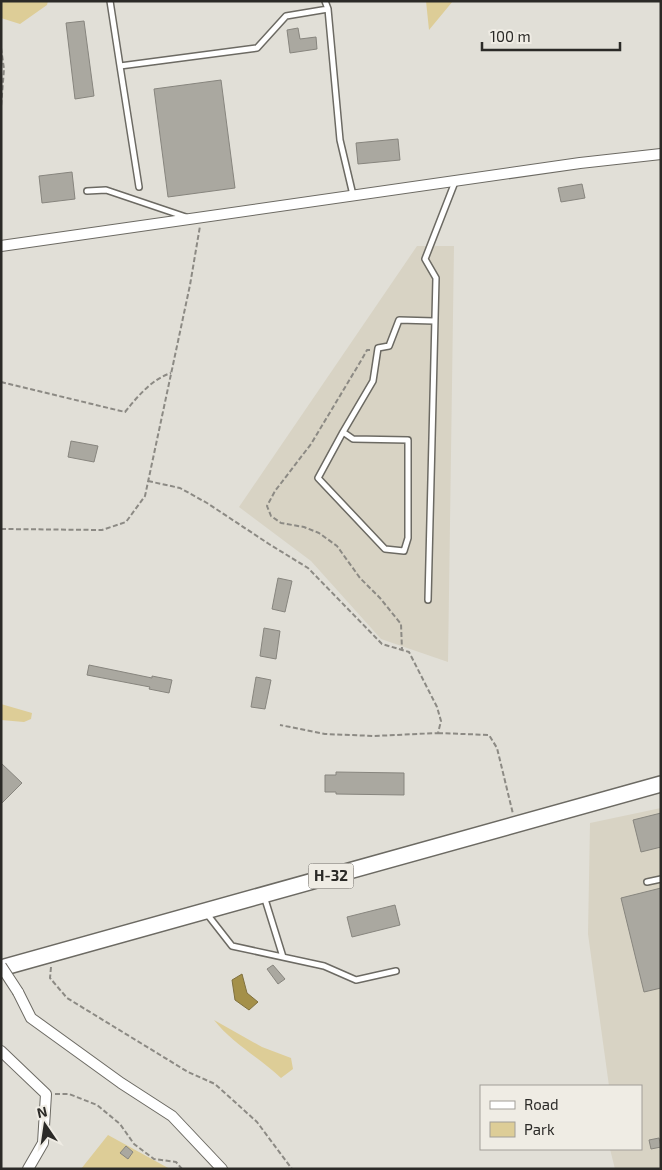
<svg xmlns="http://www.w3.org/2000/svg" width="662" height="1170" viewBox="0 0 662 1170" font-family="'Exo 2',sans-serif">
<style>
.built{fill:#d8d3c4}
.green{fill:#ddcd97}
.water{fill:#a49049;stroke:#80713f}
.building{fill:#aaa8a0;stroke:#87857e}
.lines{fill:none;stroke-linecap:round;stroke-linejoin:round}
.lane-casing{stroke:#6c6a63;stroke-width:8}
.street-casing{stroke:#6c6a63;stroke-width:12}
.primary-casing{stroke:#6c6a63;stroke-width:18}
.path{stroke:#8c8a84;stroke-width:2;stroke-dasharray:5 2.5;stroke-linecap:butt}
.lane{stroke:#fff;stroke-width:5}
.street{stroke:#fff;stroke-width:10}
.primary{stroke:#fff;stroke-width:15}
.street-bridge-casing{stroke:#6c6a63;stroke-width:12;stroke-linecap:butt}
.street-bridge{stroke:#fff;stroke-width:10}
.labels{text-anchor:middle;stroke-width:4.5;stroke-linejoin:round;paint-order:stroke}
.shield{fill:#efece4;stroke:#666460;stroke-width:1}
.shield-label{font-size:15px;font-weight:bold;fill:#2b2a27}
</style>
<rect width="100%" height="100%" fill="#e1dfd7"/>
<!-- built -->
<path class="built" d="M417,246H454L448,662L381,639L311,561L239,507Z
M661,808V1169H615L610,1149H641V1086H609L588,934L590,823Z"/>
<!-- green -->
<path class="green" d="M1,1H48L47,5L20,24L1,18Z
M426,1H453L429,30Z
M1,704L32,713L31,719L24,722L1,720Z
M214,1020L262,1047L291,1058L293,1069L281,1078C260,1058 232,1043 214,1020Z
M108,1135L170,1169H81Z"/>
<!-- water -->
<path class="water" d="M242,974L247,993L258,1002L249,1010L235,1000L232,980Z"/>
<!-- building -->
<path class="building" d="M84,21L94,96L75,99L66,23Z
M298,28L300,39L316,37L317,49L290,53L287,30Z
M221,80L235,188L168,197L154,89Z
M398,139L400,160L358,164L356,143Z
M72,172L75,199L42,203L39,176Z
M582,184L585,198L561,202L558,188Z
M71,441L98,446L94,462L68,457Z
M278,578L292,581L285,612L272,609Z
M264,628L280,631L276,659L260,656Z
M89,665L152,678V676L172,680L169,693L149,689L150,687L87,675Z
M256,677L271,680L265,709L251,707Z
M1,763L22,783L1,804Z
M336,772L404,773V795L336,794V792H325V775H336Z
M661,813V847L641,852L633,820Z
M661,888V988L644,992L621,898Z
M395,905L400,925L352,937L347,917Z
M273,965L285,979L278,984L267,969Z
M659,1138L661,1147L651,1149L649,1140Z
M126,1146L133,1152L128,1159L120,1153Z"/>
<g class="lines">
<!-- lane casing -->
<g class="lane-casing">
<path id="lane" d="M110,1L120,66L257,48L286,16L328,9
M325,1L328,9L340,140L353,195
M120,66L139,187
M87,191L106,190L186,217
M343,432L318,478L385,549L404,551L408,538V440L353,439L343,432L373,381L378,348L389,346L399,320L434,321
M428,600L436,278L425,259L455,182
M647,882L661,879
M264,896L283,957
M207,914L232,946L324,966L356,980L396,971"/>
</g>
<!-- street casing -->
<g class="street-casing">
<path id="street" d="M1,246L580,163L661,154
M18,992L31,1018L121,1083L172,1116L222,1169
M1,1051L46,1094L43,1143L28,1169"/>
</g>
<!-- primary casing -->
<g class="primary-casing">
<path id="primary" d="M1,968L661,784"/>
</g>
<!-- path -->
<path class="path" d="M1,48L4,69L1,107
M370,350H367L362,359L311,444L275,491L267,506L271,516L281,523L304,527L319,533L337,546L360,578L380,598L401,624L402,650
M1,382L125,412C138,396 152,379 171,373
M148,481L180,488L207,503L269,544L308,568L382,644L409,652L437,707L441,721L438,733L374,736L325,734L280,725
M1,529L102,530L126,522L145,496L190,285L200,226
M438,733L489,735L497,748L513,814
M51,967L50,978L67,998L188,1072L215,1084L257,1122L292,1169
M55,1094H69L97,1105L120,1124L134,1144L154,1159L176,1162L182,1169"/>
<!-- lane -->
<use href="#lane" class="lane"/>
<!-- street -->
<use href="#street" class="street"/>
<!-- primary -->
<use href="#primary" class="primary"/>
<!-- street-bridge casing -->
<g class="street-bridge-casing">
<path id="street-bridge" d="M1,966L18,992"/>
</g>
<!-- street-bridge -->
<use href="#street-bridge" class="street-bridge"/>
</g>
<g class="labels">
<!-- shield labels -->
<rect class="shield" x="308.5" y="863.5" width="45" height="25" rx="4"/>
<g class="shield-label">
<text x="331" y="881">Н-32</text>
</g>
</g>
<!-- border -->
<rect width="662" height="1170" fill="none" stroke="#2b2a27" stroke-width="5"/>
<!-- legend -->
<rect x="480" y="1085" width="162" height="65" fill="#efece4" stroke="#a19e98"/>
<rect x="490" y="1101" width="25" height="8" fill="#ffffff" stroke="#a19e98"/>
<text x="524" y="1110" font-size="15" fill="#2b2a27">Road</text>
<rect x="490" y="1122" width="25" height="15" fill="#ddcd97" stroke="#a19e98"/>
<text x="524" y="1135" font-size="15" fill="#2b2a27">Park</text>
<!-- north arrow -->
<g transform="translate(45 1125) rotate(347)" stroke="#efece4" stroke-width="4" paint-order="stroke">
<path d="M0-4L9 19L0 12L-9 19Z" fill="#2b2a27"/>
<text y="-8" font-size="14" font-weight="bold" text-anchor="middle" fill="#2b2a27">N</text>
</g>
<!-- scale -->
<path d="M482 42v8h138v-8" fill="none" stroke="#2b2a27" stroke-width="2.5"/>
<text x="490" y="42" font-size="15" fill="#2b2a27" stroke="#efece4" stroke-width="4" paint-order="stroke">100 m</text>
</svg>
